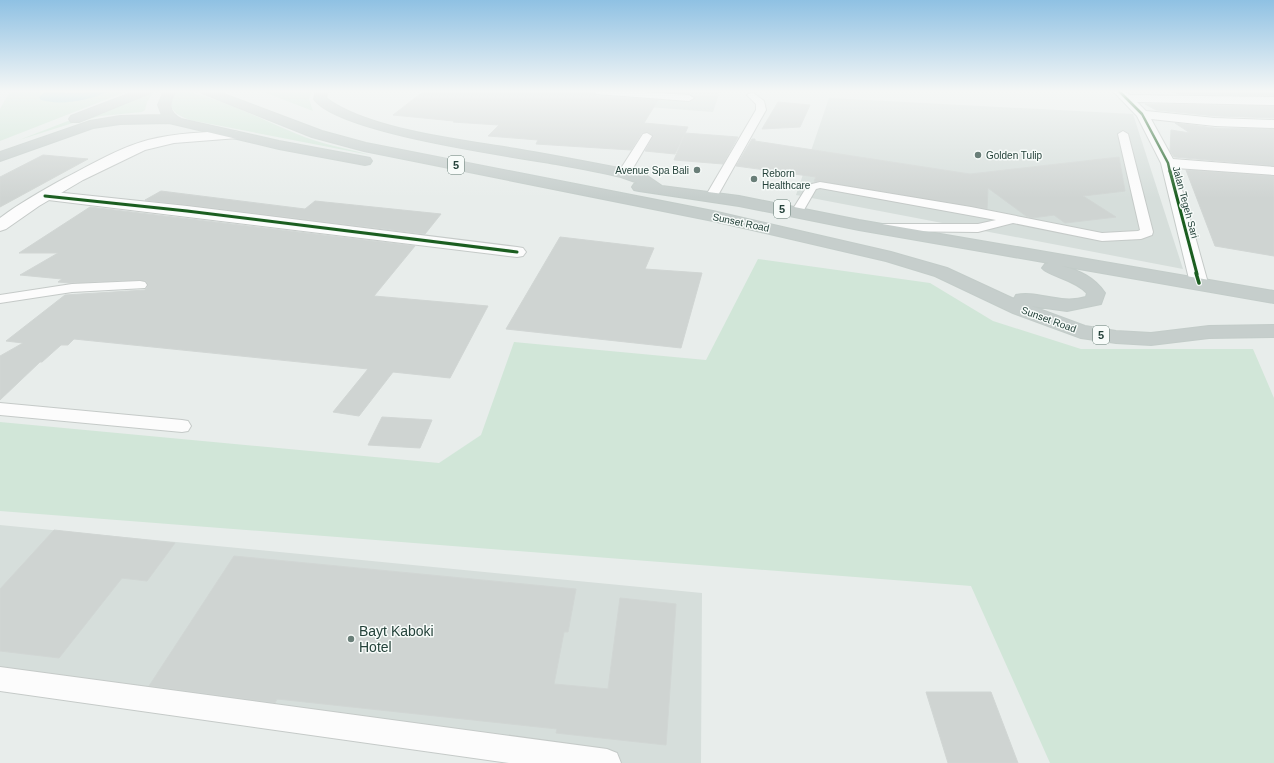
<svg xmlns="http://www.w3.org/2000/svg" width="1274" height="763" viewBox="0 0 1274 763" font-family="Helvetica,sans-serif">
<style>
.built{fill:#d6dedb}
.green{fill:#d1e6d8}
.water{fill:#a9d4db}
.building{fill:#cfd4d2;stroke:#d1d6d4}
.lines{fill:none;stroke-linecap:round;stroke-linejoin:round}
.service-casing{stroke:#c5cac8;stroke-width:2}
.minor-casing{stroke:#c5cac8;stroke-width:2}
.tertiary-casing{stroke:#c5cac8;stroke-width:2}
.trunk-casing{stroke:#c3ccc9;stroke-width:2}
.service{fill:#fcfcfc;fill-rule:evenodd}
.minor{fill:#fcfcfc;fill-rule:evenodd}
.tertiary{fill:#fcfcfc;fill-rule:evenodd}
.trunk{fill:#c6cecc;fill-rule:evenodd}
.cycleway-far2-casing{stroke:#f7fbf9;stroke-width:4}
.cycleway-far1-casing{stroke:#f7fbf9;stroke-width:5}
.cycleway-casing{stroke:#f7fbf9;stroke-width:6}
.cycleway-far2{stroke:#1b5e20;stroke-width:2.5}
.cycleway-far1{stroke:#1b5e20;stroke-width:3}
.cycleway{stroke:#1b5e20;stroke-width:3.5}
.poi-dot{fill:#697e78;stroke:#f7fbf9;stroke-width:1.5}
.labels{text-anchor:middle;stroke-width:3;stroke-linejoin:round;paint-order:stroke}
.far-poi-label{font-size:10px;fill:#24423a;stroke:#f7fbf9;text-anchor:start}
.far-street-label{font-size:10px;fill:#24423a;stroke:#f7fbf9}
.shield{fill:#f7fbf9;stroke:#637a73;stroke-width:1}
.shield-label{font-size:11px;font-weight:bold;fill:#24423a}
.near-poi-label{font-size:14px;fill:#24423a;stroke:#f7fbf9;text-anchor:start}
</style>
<rect width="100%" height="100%" fill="#e8edeb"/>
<!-- built -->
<path class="built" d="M441,91H720L713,112Z
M829,98L1133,114L1183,269L796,195Z
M0,525L702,593L701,763H587L0,685Z"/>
<!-- green -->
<path class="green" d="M10,91H45L41,93L47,101C76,104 100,91 128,91L0,141V109Z
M145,91H154L147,102L145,110L142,112L101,116L76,122L19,140Z
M174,91C208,91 264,121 297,134C320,144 346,148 370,155L190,120C179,116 172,113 169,100Z
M261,91H312L309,99L313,111Z
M758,259L930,283L993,321L1081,349H1253L1274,398V763H1050L971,586L0,511V422L439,463L481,435L514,342L706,360Z"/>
<!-- water -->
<path class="water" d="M45,91H66L65,93L110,91C90,100 62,106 41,100L39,97Z"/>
<!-- building -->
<path class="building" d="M424,91H592L597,96L658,100L644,123L688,127L675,154L645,151L653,136L647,132L642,133L631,150L536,144L538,140L488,136L499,125L453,122L454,121L393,115Z
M1172,91H1274V96L1178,94Z
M778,102L810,105L800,127L762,129Z
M1145,104L1274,106V118L1215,116L1156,110Z
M1175,123L1215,128L1274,129V166L1174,157L1170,151L1171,130L1190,133Z
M685,133L738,137L723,164L674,160Z
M752,139H755V141L970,174L1119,157L1125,191L1083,196L1116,217L1065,223L1054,215L1032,218L1026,216L988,188L987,209L814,181L816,177L736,166Z
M43,155L88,159L0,207V177Z
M1186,170L1274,176V256L1215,246Z
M161,191L305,209L315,201L441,214L425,234L145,200Z
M90,207L415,246L374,296L488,306L450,378L393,372L359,416L333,412L368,369L74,339L68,345H61L42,362H40L0,400V356L23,343L6,341L65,295L145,290L148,286L146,281L140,280L69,283L58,282L62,279L20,275L58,253H19Z
M560,237L654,248L645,269L702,273L681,348L506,329Z
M382,417L432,420L420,448L368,445Z
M54,530L175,543L147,581L122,578L59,658L0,651V589Z
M234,556L576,589L568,632H564L554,684L608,689L620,598L676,604L666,745L556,733L557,729L277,699L275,703L149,686Z
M926,692H991L1018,763H948Z"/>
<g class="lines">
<!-- service casing -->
<g class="service-casing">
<path id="service" d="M593,91H630L689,95L694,98L689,101L597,94Z
M752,92L764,101L766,110L717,197L715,200H707L705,197L756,110V104L747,95Z
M1123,131L1128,134L1153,232L1152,235L1141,239L1102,241L1013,223L978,232L879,231L875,230L873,227L875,224H978L996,220L820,188L816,189L801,215L797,216L791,212L808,185L820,182L971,207L1102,233L1138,231L1140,230L1118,134Z
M647,133L652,136L630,173L624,176L620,175L618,173L643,134Z
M140,281L145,282L147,285L145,288L72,292L0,303V295L72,284Z
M0,403L182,420L188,421L191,426L188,431L182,432L0,415Z
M0,667L607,749L617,753L621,763H509L0,691Z"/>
</g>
<!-- minor casing -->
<g class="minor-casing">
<path id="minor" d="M1113,91H1125L1129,95L1274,97V105L1137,102L1146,111L1215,118L1274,120V128L1215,126L1151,119L1173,159L1274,167V175L1176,168L1208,283L1206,287L1199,289L1192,287L1190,283L1161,163L1137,116Z
M45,191L187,206L517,247L523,248L526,252L523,256L517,257L40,199L37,196L40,193Z"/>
</g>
<!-- tertiary casing -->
<g class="tertiary-casing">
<path id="tertiary" d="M233,131L238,132L240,135L238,138L174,143L145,150L83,180L39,206L6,229L0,231V218C20,203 43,190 65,178C92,164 119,148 148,140C176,133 204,132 233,131Z"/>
</g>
<!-- trunk casing -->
<g class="trunk-casing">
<path id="trunk" d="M136,91H152L150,93L79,122H71L69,119L71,116Z
M164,91H176C168,103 168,112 181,119L279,141L365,157L370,158L372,161L370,164L365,165L279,149L169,123L120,124L93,128L0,161V152L90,121L120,116L162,115L158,105Z
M200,91H216L322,131L366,143L713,211L891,252L947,268L1014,299L1016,295C1037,290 1060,305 1086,297L1087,293C1074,279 1048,276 1042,268L1045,264L1049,263L859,230L739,206L639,191L634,190L632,187L634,184L638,183L621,177C600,172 578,168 556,164C510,156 338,133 314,99L316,91H328L326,98C368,130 463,140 516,149C552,155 588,162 624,169L646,175L662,186L739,196L859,220L1274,291V303L1062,266C1080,271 1094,277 1105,293L1101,304L1067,311L1031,306L1085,326L1116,331L1151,333L1209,326L1274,325V337L1209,338L1151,345L1116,343L1081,338L1013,313L935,276L886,261L713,221L364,151L312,137L202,93Z"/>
</g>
<!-- service -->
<use href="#service" class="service"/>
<!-- minor -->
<use href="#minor" class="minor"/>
<!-- tertiary -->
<use href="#tertiary" class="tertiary"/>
<!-- trunk -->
<use href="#trunk" class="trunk"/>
<!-- cycleway-far2 casing -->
<g class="cycleway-far2-casing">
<path id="cycleway-far2" d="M1119,91L1142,114L1168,163L1170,172"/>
</g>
<!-- cycleway-far1 casing -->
<g class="cycleway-far1-casing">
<path id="cycleway-far1" d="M1170,171L1197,274
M45,196L187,211L517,252"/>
</g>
<!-- cycleway casing -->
<g class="cycleway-casing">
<path id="cycleway" d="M1196,273L1199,283"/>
</g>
<!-- cycleway-far2 -->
<use href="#cycleway-far2" class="cycleway-far2"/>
<!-- cycleway-far1 -->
<use href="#cycleway-far1" class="cycleway-far1"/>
<!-- cycleway -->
<use href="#cycleway" class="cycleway"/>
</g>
<!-- sky -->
<linearGradient id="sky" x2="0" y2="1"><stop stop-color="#8fc1e3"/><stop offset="0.46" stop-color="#f5f7f6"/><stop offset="1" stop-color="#f5f7f6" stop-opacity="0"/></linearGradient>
<rect width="1274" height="198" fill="url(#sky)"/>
<!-- markers -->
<g class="poi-dot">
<circle cx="978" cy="155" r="4"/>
<circle cx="697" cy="170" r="4"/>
<circle cx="754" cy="179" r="4"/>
<circle cx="351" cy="639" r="4"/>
</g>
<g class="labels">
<!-- far-poi labels -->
<g class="far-poi-label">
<text x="986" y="159">Golden Tulip</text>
<text x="689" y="174" text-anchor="end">Avenue Spa Bali</text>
<text x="762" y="177">Reborn<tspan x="762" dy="12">Healthcare</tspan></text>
</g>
<!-- far-street labels -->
<g class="far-street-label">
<text transform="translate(1186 202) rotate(75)" y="4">Jalan Tegeh Sari</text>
<text transform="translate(741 222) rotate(12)" y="4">Sunset Road</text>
<text transform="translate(1049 319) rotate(20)" y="4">Sunset Road</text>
</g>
<!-- shield labels -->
<g class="shield">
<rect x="448" y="156" width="16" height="18" rx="3"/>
<rect x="774" y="200" width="16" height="18" rx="3"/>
<rect x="1093" y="326" width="16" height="18" rx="3"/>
</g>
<g class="shield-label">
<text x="456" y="169">5</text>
<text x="782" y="213">5</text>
<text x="1101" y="339">5</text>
</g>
<!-- near-poi labels -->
<g class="near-poi-label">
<text x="359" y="636">Bayt Kaboki<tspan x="359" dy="16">Hotel</tspan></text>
</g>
</g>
</svg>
